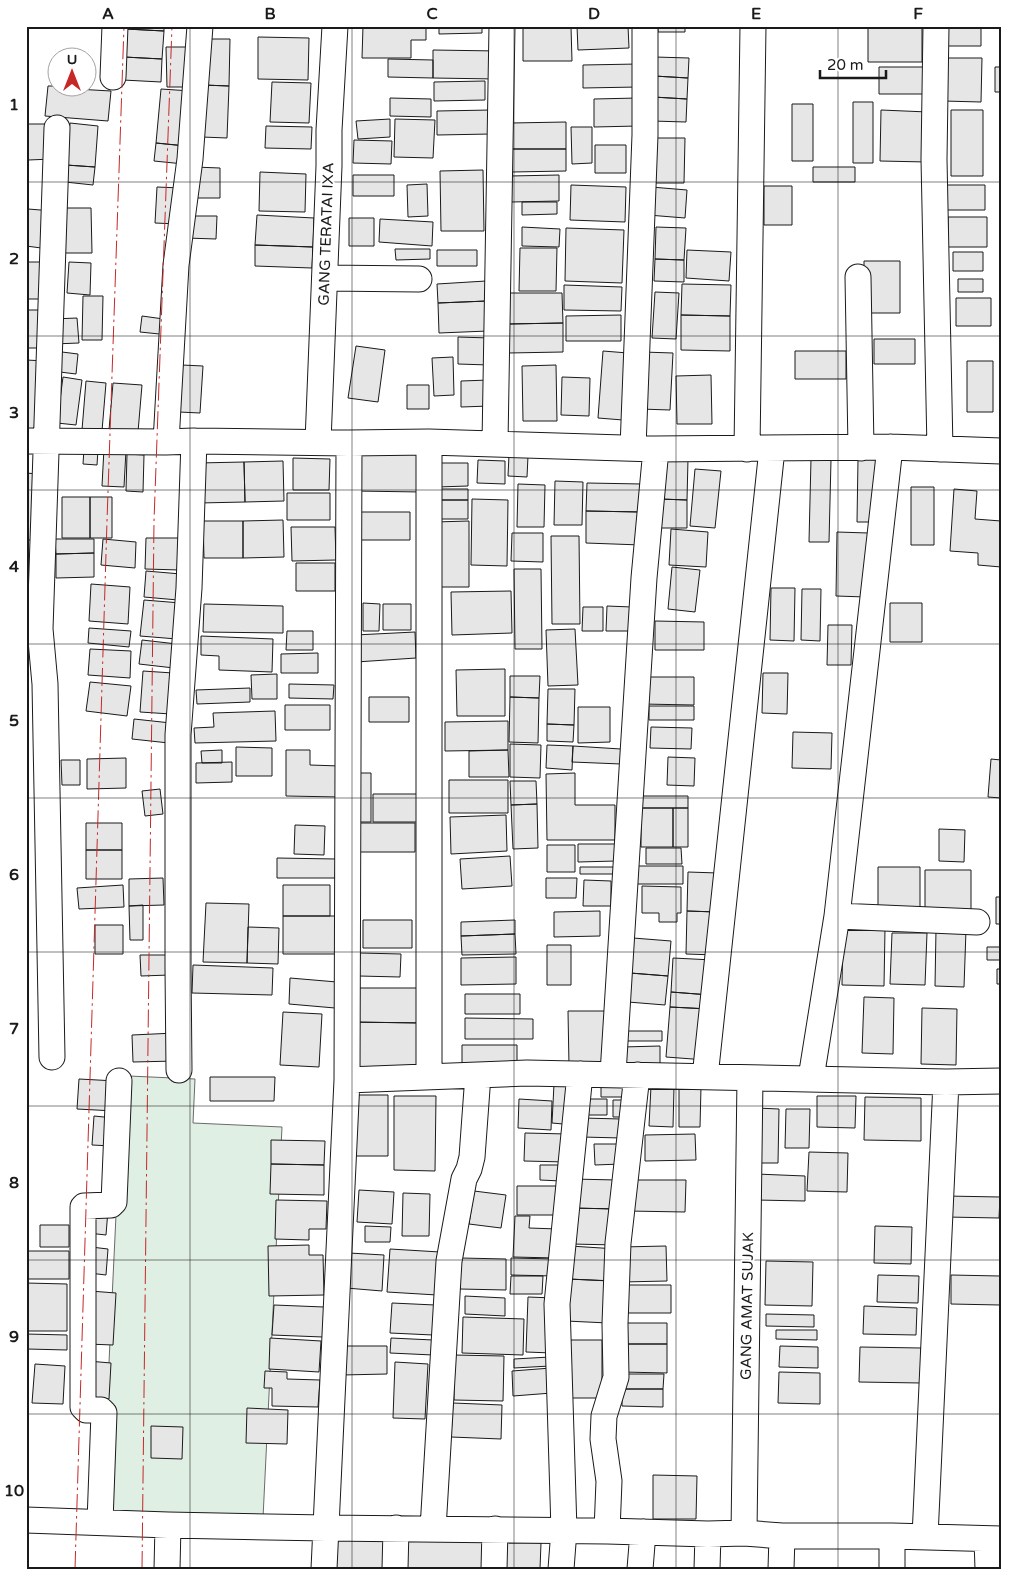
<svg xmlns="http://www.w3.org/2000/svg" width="1027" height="1595" viewBox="0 0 1027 1595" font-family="'Varela Round',sans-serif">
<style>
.green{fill:#e0efe3;stroke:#6a6a6a}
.building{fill:#e6e6e6;stroke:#1a1a1a}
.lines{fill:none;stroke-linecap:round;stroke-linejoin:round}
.minor-casing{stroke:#1a1a1a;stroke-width:27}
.minor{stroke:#fff;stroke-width:25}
.power{stroke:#c62828;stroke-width:1;stroke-dasharray:18 4 2.5 4;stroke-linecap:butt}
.grid{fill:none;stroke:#1a1a1a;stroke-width:1;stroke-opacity:0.55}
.labels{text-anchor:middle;stroke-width:4;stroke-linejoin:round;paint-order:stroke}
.street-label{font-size:15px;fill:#1a1a1a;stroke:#fff}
.neatline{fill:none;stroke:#1a1a1a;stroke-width:2}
.grid-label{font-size:16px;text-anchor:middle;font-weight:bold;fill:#1a1a1a}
</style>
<rect width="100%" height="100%" fill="#fff"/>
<!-- green -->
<path class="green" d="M129,1076L195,1079L193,1123L282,1127L263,1518L102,1510L122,1089Z"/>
<!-- building -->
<path class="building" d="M126,26H164V31L126,29Z
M363,26H426V40H411V58H362Z
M439,26H482V33L439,34Z
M577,26H628L629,48L578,50Z
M658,26H685V32H658Z
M868,26H922V62H868Z
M946,26H981V46H946Z
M571,27L572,61H523V28Z
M126,29L164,31L162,59L124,57Z
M258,37L309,38L308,80L258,79Z
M204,39H230L229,86L203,85Z
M166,47H192L193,87H167Z
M433,50L498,51L497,79L433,78Z
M124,57L162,59L161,82L123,80Z
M655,57L689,58L688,78L654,76Z
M945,58H982L981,102L943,101Z
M388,59L433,60V78L388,77Z
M638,64V87L583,88V65Z
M879,67H928V94H879Z
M995,67H1001V92H995Z
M654,76L688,78L687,99L653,97Z
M485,81V100L434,101V82Z
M272,82L311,83L309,123L270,122Z
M203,85L229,86L227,138L202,137Z
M48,86H58V88L111,91L108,121L45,116Z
M161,89L191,91L186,146L156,143Z
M653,97L687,99L686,122L652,121Z
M390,98L431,99V117L390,116Z
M638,98V126L594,127V99Z
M853,102H873V163H853Z
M792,104H813V161H792Z
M491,110V134L437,135V111Z
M881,110L928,112L927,162L880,161Z
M951,110H983V176H951Z
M390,119V137L358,139L356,121Z
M395,119L435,120L433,158L394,157Z
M566,122V149H511V123Z
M70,123L98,126L95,167L66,165Z
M27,124H52L53,159L28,160Z
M266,126L312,127L311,149L265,148Z
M571,127H592V163L572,164Z
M654,138H685L684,183H653Z
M354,140L392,141L391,164L353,163Z
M156,143L186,146L184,164L154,161Z
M595,145H626V173H595Z
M511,149H566V171L512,172Z
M66,165L95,167L93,185L65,182Z
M194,167L220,168V198H194Z
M813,167H855V182H813Z
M483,170L484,231H441L440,171Z
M260,172L306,174L305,212L259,211Z
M353,175H394V196H353Z
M559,175V201L511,202L510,176Z
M427,184L428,216L408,217L407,185Z
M571,185L626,187L625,222L570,220Z
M940,185H985V210H940Z
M764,186H792V225H764Z
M157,187L181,188L178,224L155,223Z
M651,187L687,190L685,218L648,215Z
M522,202H557V214L522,215Z
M63,208H91L92,253H63Z
M28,209L53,211L49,249L26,246Z
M257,215L314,218L313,247L255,245Z
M187,216H217L216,239L186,238Z
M948,217H987V247H948Z
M349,218H374V246H349Z
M380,219L433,222L432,246L379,242Z
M522,227L560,229L559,247L522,246Z
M656,227L686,228L684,260L655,259Z
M566,228L624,230L622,283L565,281Z
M255,245L313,247L312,268L255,266Z
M520,248H557L556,291H519Z
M395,249H430V259L396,260Z
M437,250H477V266H437Z
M687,250L731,252L729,281L686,278Z
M953,252H983V271H953Z
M655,259L684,260V282L654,281Z
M864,261H900V313H864Z
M26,262H48V299H26Z
M69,262L91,263L90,295L67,293Z
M958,279H983V292H958Z
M486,281L487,301L438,303L437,284Z
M682,284L731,285L730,316L681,315Z
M564,285L622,287L621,311L564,310Z
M655,292L679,293L676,339L652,338Z
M507,293H562L563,323L508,324Z
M83,296H103L102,340H82Z
M956,298H991V326H956Z
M487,301L488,331L439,333L438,303Z
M26,310H44V348H26Z
M621,315V341H566V316Z
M681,315L730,316V351L681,350Z
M142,316L171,320L169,335L140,332Z
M77,318L79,343L53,344L52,319Z
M563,323V352L508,353V324Z
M458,337L490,338L489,365L458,364Z
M874,339H915V364H874Z
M356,346L385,350L378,402L348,398Z
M54,351L78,354L76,374L52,371Z
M603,351L628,353L623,420L598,418Z
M795,351H846V379H795Z
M643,352L673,353L670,410L640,409Z
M453,357L454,395L434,396L432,358Z
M26,360L46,361L43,430L26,429Z
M967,361H993V412H967Z
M182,365L203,366L200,413L179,412Z
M556,365L557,421H523L522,366Z
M711,375L712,424H677L676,376Z
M63,377L82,380L76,425L57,423Z
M562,377L590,378L589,416L561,415Z
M489,380L490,406L461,407V381Z
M86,381L106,383L102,431L82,430Z
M113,383L142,385L138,432L109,430Z
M407,385H429V409H407Z
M104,448L126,450L124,487L102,486Z
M84,449L98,450L97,465L83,464Z
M356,452H422L421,492L355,491Z
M127,454L144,455L143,492L126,491Z
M509,455L528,456L527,477L508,476Z
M293,458L330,459L329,490H293Z
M660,459H688L687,500L660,499Z
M811,459L831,460L829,542H809Z
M858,459L881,460L880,522H857Z
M478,460L505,461V484L477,483Z
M283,461L284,501L245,502L244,462Z
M244,462L245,502L199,503L198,463Z
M437,463H468V486L437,487Z
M695,469L721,471L715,528L690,526Z
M26,473L38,474L34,540H26Z
M555,481L583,482L582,525H554Z
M587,483L642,484L641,512L586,511Z
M518,484L545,485L544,527H517Z
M911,487H934V545H911Z
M437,489H468V500H437Z
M954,489L977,491L975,519L1001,521V567L978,565V553L950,551Z
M287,493H330V520H287Z
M62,497H90V538H62Z
M90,497H112V538H90Z
M472,499L508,500L507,566L471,565Z
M660,499L687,500V528H659Z
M437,500H468V519H437Z
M586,511L641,512V545L586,543Z
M354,512H410V540H354Z
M283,520L284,557L243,558V521Z
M203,521H243V558H204Z
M469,521V587H435L434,522Z
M291,527H335L336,560L292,561Z
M671,529L708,532L706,567L669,565Z
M837,532L868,533L866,597L836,596Z
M512,533H543V562L511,561Z
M551,536H579L580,624H552Z
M146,538H180V570L145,569Z
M55,539H94V553L56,554Z
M103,539L136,542L135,568L101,565Z
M94,553V577L56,578V554Z
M296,563H335V591H296Z
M672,567L700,570L695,612L668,609Z
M514,569H541L542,649H515Z
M146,571L181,574L178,600L144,597Z
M91,584L130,587L128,624L89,621Z
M771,588H795L794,641L770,640Z
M802,589H821L820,641L801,640Z
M26,590H30L27,643H26Z
M511,591L512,633L452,635L451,592Z
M144,600L181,603L177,639L140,636Z
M363,603L380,604L379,631H363Z
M890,603H922V642H890Z
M204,604L283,606V633L203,632Z
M383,604H411V630H383Z
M607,606L632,607V631H606Z
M583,607H603V631H582Z
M655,621L704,622V650H655Z
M828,625H852L851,665H827Z
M89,628L131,631L129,647L88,643Z
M575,629L578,685L548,686L546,630Z
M287,631H313V650H286Z
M415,632L416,658L356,662L355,635Z
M201,636L273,639L272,672L219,670V656L201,655Z
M142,640L177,644L174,668L139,664Z
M90,649L131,651L130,678L88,675Z
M318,653V673H281V654Z
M505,669V716H457L456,670Z
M143,671L173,673L171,714L140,712Z
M763,673H788L787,714L762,713Z
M277,674V699H252L251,675Z
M510,676H540L539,698L510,697Z
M642,677H694V705L642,704Z
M90,682L131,686L127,716L86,711Z
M289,684L334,685L333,699L289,698Z
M250,688V702L197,704L196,690Z
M548,689H575L574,725L547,724Z
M369,697H409V722H369Z
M510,697L539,698L538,743L509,742Z
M285,705H330V730H285Z
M649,706H694V720H649Z
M578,707H610V742L578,743Z
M275,711L276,741L195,743L194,728L214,727L213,713Z
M134,719L171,723L169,743L132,739Z
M508,721V750L445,751V722Z
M547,724L574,725L573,742L547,741Z
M651,727L692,728L691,749L650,748Z
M793,732L832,733L831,769L792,768Z
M510,744L541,745L540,778L510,777Z
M547,745L573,746L572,770L546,768Z
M573,746L621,749V764L572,762Z
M236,747L272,748V776H236Z
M222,750V763H202L201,751Z
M286,750H310V765L340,766V797L286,796Z
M508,750L509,777H469V751Z
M668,757L695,758L694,786L667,785Z
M126,758V788L87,789V759Z
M991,759L1001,760V798L988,797Z
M61,760H80V785H62Z
M232,762V782L196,783V763Z
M354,773H371V822H354Z
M575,773V805H615V840H547L546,774Z
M449,780H508V813H449Z
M510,781H536L537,804L511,805Z
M160,789L163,814L145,816L142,791Z
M373,794H418L417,822H373Z
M641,796H688V808H641Z
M537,804L538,848L513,849L511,805Z
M641,808H673V847H641Z
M673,808H688V847H673Z
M506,815L507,851L451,854L450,817Z
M86,823H122V850H86Z
M356,823H415V852H356Z
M295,825L325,826L324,855L294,854Z
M939,829L965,830L964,862L939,861Z
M578,844H615L616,861L578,862Z
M547,845H575V872H547Z
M646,848H681L682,864H646Z
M86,850H122V879H86Z
M510,856L512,886L462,889L460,859Z
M277,858L336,859L335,878H277Z
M636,866H683V884H636Z
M580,867H614V874H580Z
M878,867H920V909H878Z
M925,870H971V914H925Z
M688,872L718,873L717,912L687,911Z
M163,878L164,905L129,906V879Z
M546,878H577L576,898H546Z
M584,880L611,881V906H583Z
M123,885L124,907L79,909L77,888Z
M283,885H330V916H283Z
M642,886L681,887V913H677V922H659V913H642Z
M996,897H1001V924H996Z
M206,903L249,904L247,963L203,962Z
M143,905V940H130L129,906Z
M600,911V936L554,937V912Z
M687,911L717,912L716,955L686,954Z
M283,916H338V954H283Z
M363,920H412V948H363Z
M515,920V934L461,936V922Z
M95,925H123V954H95Z
M248,927L279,928L278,964L247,963Z
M843,928L885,929L884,986L842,985Z
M936,929L966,930L964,987L935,986Z
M892,933H927L925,985L890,984Z
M515,934L516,954L462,955L461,936Z
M633,938L671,941L668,976L630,973Z
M547,945H571V985H547Z
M987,947H1001V960H987Z
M360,953L401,954L400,977L359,976Z
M140,955H169L170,975L141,976Z
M516,957V984L461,985V958Z
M673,958L713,960L710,995L671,992Z
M193,965L273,968L272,995L192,993Z
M997,969H1001V984H997Z
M630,973L668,976L665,1005L628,1002Z
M290,978L337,982L335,1008L289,1004Z
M350,988H423V1023L349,1022Z
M1000,988H1001V1061H1000Z
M671,992L710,995L709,1009L670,1007Z
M465,994H520V1014H465Z
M864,997L894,998L893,1054L862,1053Z
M670,1007L709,1009L706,1060L666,1057Z
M922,1008L957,1009L956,1065L921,1064Z
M568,1011H607L608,1066H569Z
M283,1012L322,1014L319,1067L280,1065Z
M465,1018L533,1019V1039H465Z
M349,1022L423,1023V1072H349Z
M624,1031H662V1041H624Z
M175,1033L176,1061L133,1062L132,1035Z
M462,1045H517V1068H462Z
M660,1046V1070L622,1071V1047Z
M210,1077H275L274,1101H210Z
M79,1079L116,1081L115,1111L77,1109Z
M554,1084L576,1085L574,1125L552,1123Z
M651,1086L674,1087L673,1127L649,1126Z
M601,1087H629V1097H601Z
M679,1087H701L700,1127H679Z
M351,1095H388V1156H351Z
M394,1096H436L435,1171L394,1170Z
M817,1096H856L855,1128L817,1127Z
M865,1097L921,1098V1141L864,1140Z
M519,1099L552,1101L551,1130L518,1128Z
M582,1099H607V1115H582Z
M613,1100H632V1117H613Z
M756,1108L779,1109L778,1163H755Z
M786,1109H810L809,1148H785Z
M94,1116L114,1118L112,1146L92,1145Z
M583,1118L621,1119V1138L582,1137Z
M525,1133L567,1134L566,1162L524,1161Z
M695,1134L696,1160L645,1161V1135Z
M271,1140L325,1141L324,1165L271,1164Z
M594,1144H621V1164L595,1165Z
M809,1152L848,1153L847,1192L807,1191Z
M271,1164L324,1165V1195L270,1194Z
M540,1165H561V1181L540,1180Z
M756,1174L805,1176V1201L756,1200Z
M572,1179L617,1180V1209L571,1208Z
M629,1180H686L685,1212L628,1211Z
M517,1186H557V1215H517Z
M359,1190L394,1192L392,1224L357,1222Z
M474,1191L506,1195L501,1228L469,1224Z
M403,1193L430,1194L429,1236H402Z
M946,1196L1000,1197L999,1218L946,1217Z
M276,1200L327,1201L326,1229H309V1240L275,1239Z
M571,1208L617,1209L616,1245L571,1244Z
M90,1209L108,1210L106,1235L88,1233Z
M515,1216H530L529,1228L558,1229L557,1258L513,1257Z
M40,1225H69V1247H40Z
M365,1226L391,1227L390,1242H365Z
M875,1226L912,1227L911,1264L874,1263Z
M309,1245V1255H323L324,1295L269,1296L268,1246Z
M570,1246L617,1249L615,1281L568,1279Z
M666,1246L667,1281L622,1282L621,1247Z
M91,1247L108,1249L106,1275L89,1273Z
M390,1249L440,1252L437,1295L387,1292Z
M26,1251H69V1279H26Z
M349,1253L384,1255L382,1291L346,1288Z
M461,1258L506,1259V1290L460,1289Z
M511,1258L556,1259L555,1276L511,1275Z
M766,1261L813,1262L812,1306L765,1305Z
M878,1275L919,1276L918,1303L877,1302Z
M951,1275L1000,1276V1305L951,1304Z
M511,1276H543L542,1294H510Z
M568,1279L610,1281L608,1323L566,1321Z
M26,1283L67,1284V1331H26Z
M627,1285H671V1313H627Z
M90,1291L116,1293L113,1345L87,1344Z
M465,1296L505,1298V1316L465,1314Z
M528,1297L554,1298L552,1353L526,1352Z
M392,1303L435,1305L433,1335L390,1333Z
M274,1305L324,1307L323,1337L272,1335Z
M864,1306L917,1308L916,1335L863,1334Z
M766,1314L814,1315V1327L766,1326Z
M463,1317L524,1319L523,1355L462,1353Z
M622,1323H667V1344H622Z
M776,1330H817V1340L776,1339Z
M26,1334L67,1335V1350L27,1349L26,1365Z
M270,1338L321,1341L319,1372L269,1369Z
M391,1338L433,1340V1355L390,1353Z
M561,1340H602V1398H561Z
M622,1344H667V1373L622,1372Z
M342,1346H387V1374L342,1375Z
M780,1346L818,1347V1368L779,1367Z
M860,1347L921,1348V1383L859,1382Z
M454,1355L504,1356L503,1401L454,1400Z
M550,1357V1366L514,1368V1359Z
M88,1361L111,1363L109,1399L86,1398Z
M395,1362L428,1364L425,1419L393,1418Z
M35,1364L65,1366L63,1404L32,1403Z
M551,1368L552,1393L513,1396L512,1371Z
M265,1371L287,1372V1379L320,1380L318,1407L272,1406V1388H264Z
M779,1372L820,1373V1404L778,1403Z
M622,1374H664L663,1389H622Z
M622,1389H663V1407L622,1406Z
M453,1403L502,1405L501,1439L451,1437Z
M247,1408L288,1410L287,1444L246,1443Z
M151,1426L183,1427L182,1459L151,1458Z
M653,1475L697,1476L696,1519H653Z
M328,1533L389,1536L388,1569H326Z
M404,1536L490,1539L489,1569H403Z
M502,1542L541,1543L540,1569H501Z"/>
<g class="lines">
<!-- minor casing -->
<g class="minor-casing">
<path id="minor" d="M936,26L934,159L940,449
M113,77L115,26
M858,277L861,448
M325,278L419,279
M26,441L166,442L194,441L349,443L429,442L656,449L890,447L1001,451
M166,442L176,265L190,159L200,26
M318,442L329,166V130L335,26
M429,442V1077
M495,443L502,26
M633,448L645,135V26
M747,449L753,26
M837,916L977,922
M52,1057L45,684L40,629L57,128
M179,1070L178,968V735L189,588L194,441
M613,1074L644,578L656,449
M705,1077L772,449
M811,1078L837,916L890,447
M347,1080L527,1073L946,1082L1001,1081
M26,1520L168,1525L326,1528L607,1531L708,1534L744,1533L782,1536H892L1001,1539
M100,1522L104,1413L101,1410H86L83,1407V1207L84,1206L111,1205L114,1202L119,1081
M433,1529L449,1261L464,1179L469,1169L472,1157L478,1075
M607,1531L609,1481L603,1439L604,1416L616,1377L615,1324L618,1243L637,1075
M744,1533L750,1078
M892,1536V1569
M925,1537L946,1082
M987,1539L988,1569
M167,1569L168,1525
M324,1569L347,1080L349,443
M395,1569L396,1528
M494,1569L495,1529
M561,1569L564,1530L557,1304L580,1074
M640,1569L643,1532
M707,1569L708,1534
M781,1569L782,1536"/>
</g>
<!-- minor -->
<use href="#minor" class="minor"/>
<!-- power -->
<path class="power" d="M75,1569L107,521L124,26
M142,1569L154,521L172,26"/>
</g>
<!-- grid -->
<path class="grid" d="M190,26V1569M352,26V1569M514,26V1569M676,26V1569M838,26V1569M26,182H1001M26,336H1001M26,490H1001M26,644H1001M26,798H1001M26,952H1001M26,1106H1001M26,1260H1001M26,1414H1001"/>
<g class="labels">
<!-- street labels -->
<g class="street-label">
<text transform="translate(326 234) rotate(-88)" y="5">GANG TERATAI IXA</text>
<text transform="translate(747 1306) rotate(-89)" y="5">GANG AMAT SUJAK</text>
</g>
</g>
<!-- border -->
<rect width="1027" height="1595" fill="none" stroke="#ffffff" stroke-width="55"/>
<!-- north arrow -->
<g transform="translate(72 72)"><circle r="24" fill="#ffffff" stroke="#a3a3a3"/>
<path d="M0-4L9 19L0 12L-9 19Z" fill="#c62828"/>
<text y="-8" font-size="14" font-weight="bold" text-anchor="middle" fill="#1a1a1a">U</text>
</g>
<!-- scale -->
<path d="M820 70v8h66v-8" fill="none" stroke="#1a1a1a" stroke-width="2.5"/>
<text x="827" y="70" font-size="15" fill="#1a1a1a" stroke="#ffffff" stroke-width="4" paint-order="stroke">20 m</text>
<rect x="28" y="28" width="972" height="1540" class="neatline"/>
<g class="grid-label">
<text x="108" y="19">A</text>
<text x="270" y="19">B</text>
<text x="432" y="19">C</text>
<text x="594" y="19">D</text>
<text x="756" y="19">E</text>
<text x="918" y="19">F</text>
<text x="14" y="110">1</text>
<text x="14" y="264">2</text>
<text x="14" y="418">3</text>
<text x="14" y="572">4</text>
<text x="14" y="726">5</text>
<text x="14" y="880">6</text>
<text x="14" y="1034">7</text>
<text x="14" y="1188">8</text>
<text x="14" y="1342">9</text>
<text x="14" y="1496">10</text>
</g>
</svg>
